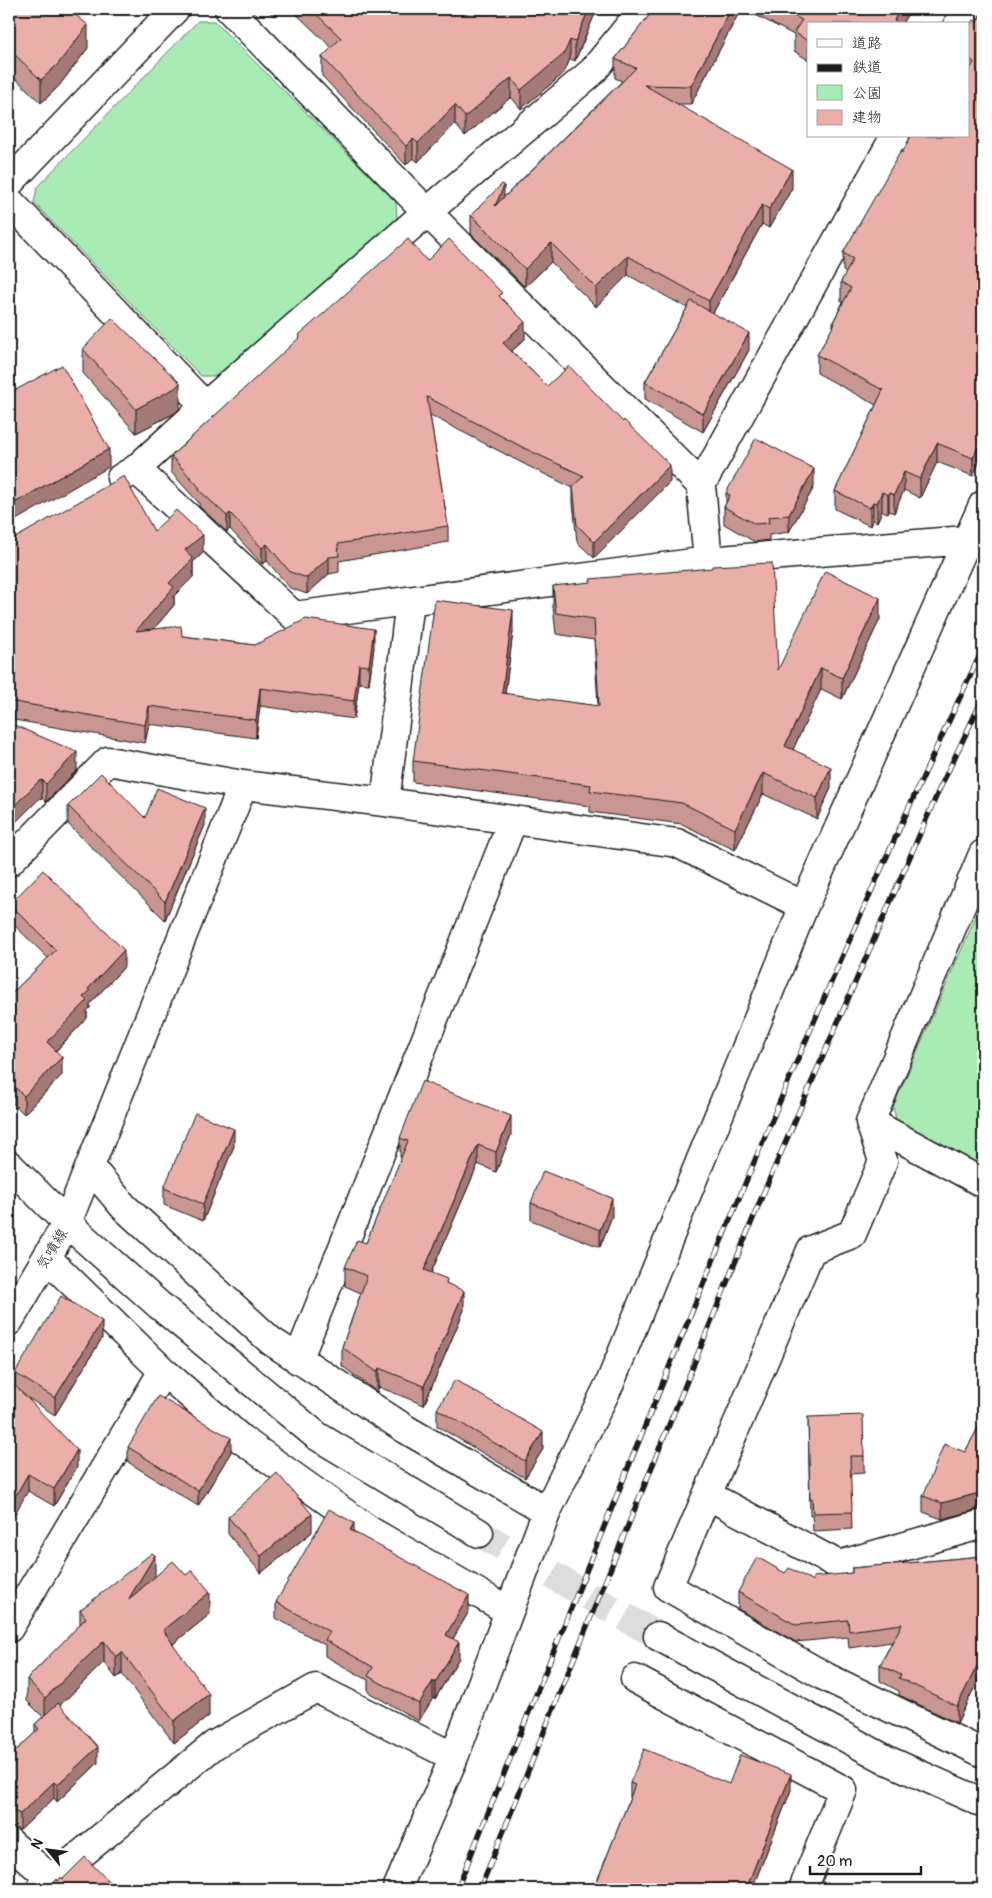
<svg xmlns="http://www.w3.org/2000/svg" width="992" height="1898" viewBox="0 0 992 1898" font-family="Pangolin,'Klee One',sans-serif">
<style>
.green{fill:#a9ebb5;stroke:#628468}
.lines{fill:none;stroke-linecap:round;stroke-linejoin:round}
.tertiary-tunnel{stroke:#ddd;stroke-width:28;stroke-dasharray:28 14;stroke-linecap:butt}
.minor-casing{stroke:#1c1c1c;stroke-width:31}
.tertiary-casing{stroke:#1c1c1c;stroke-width:31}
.minor{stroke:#fff;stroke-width:28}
.tertiary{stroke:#fff;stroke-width:28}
.rail-casing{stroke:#1c1c1c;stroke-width:5.5}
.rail{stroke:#fff;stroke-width:4;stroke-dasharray:11;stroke-linecap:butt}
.wall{fill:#c99691;stroke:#1c1c1c}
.shaded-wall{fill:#a47a76;stroke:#1c1c1c}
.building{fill:#eaafa9;stroke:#1c1c1c}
.labels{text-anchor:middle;stroke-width:4.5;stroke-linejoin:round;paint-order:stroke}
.street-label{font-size:15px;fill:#1c1c1c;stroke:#fff}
</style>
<rect width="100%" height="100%" fill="#fff"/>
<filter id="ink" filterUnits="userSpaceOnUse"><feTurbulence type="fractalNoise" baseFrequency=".02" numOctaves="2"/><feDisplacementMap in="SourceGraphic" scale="10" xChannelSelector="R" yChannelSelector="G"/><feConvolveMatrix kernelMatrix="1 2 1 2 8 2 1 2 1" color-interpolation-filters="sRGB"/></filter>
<g filter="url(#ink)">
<!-- green -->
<path class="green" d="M198,21H214L396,202L397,220L217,376H201L34,203L37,187Z
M983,900V1168L897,1123L893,1107Z"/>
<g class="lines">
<!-- tertiary-tunnel -->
<path class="tertiary-tunnel" d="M479,1533L658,1636"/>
<!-- minor casing -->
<g class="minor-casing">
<path id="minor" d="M229,9L427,212L701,485L708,561
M958,24L967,9
M9,183L175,9
M9,201L205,406
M136,469L294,616L708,561L966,540
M121,478L136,469L205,406L427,212L593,71L643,9
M701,485L895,136
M385,802L410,601
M983,854L870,1122L883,1161L852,1234L811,1250L668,1587L826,1677L983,1753
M9,862L108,761L243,785L385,802L677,843L804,906
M870,1122L983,1183
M91,1168L124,1207L271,1341L407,1430L547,1511
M67,1223L243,785
M47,1258L163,1371L241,1439L370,1531L509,1611
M298,1360L513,820
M707,1495L839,1565L983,1524
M9,1628L163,1371
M635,1679L843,1790L803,1889
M9,1842L51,1879
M41,1889L51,1879L214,1745L316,1688L454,1757
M397,1889L454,1757L547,1511L610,1383L804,906L983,505"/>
</g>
<!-- tertiary casing -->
<g class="tertiary-casing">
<path id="tertiary" d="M9,1165L67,1223L159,1305L317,1436L479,1533
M9,1321L67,1223
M658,1636L887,1760L983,1803"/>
</g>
<!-- minor -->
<use href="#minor" class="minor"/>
<!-- tertiary -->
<use href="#tertiary" class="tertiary"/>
<!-- rail casing -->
<g class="rail-casing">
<path id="rail" d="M457,1889C627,1474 789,1054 983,649
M480,1889L763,1194L939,790L983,698"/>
</g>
<!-- rail -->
<use href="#rail" class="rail"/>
</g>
<!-- wall -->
<path class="wall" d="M9,9L88,48L58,87L41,103L9,72Z
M266,9H281L274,16Z
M291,9H597L575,61L570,59L564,73L521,109L511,97L465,136L455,124L418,162L413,158L406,165L322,76V57L332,48Z
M654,9H741L691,104H678L792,188L769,228L762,224L713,313L749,350L703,432L645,399V382L687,308L628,275L596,307L551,262L525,287L471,234V215L504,197L622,81L615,78V59Z
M744,9H911L808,24V60L794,51V35Z
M977,22L973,476L937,462L920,498L904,490L894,513L889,511L888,513L882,511L877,522L873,520L870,526L835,509V491L876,405L817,373V355L833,327V322L843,302L841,301V282L846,273L843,271V253L902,153L968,136V28Z
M427,261L502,299L525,339L512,351L547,386L670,482L594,558L577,542L573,503V488L526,465L430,415L448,526V542L339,561V572L329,574L307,594L290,588L267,561L262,564L230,529L227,532L199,506V503L171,472V456L299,339V335Z
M83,349L180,408L175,413L136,433L83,373Z
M814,487L789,532L769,535V540L755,542L724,524V507L726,503V493Z
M154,531L203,553L193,562V577L174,596V605L153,630L182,636L255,645L374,647L369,684L359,683L354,719L260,706L256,738L149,724L145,743L9,719V539Z
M553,586L778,670L880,619L842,699L821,689L793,749L831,788L817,819L763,794L735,850L682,824L590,812V806L413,782V761L513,632L505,694L598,706L594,640L556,634L553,607Z
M9,723L77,770L46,802L42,798L39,799Z
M68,806L205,825L165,920L68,824Z
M10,904L124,967L90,1004V1008L87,1011V1018L56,1051L62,1075L24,1114L9,1099V996L48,958L10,921Z
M511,1135L496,1172L478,1164L431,1273L447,1283L464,1310L424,1405L379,1387L377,1392L342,1366V1347L361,1293L345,1286V1267L366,1243L402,1158L400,1157V1138Z
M234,1146L203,1221L164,1205V1188Z
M531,1203L612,1216L600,1247L531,1220Z
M102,1338L55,1415L28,1398L77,1467L54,1506L28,1491L15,1385V1373Z
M437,1409L543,1449L525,1478L437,1426Z
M808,1417L864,1456V1473L850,1474L852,1529L813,1531L812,1515L810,1516Z
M983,1419V1509H979L942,1519L923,1512V1496L965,1452Z
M128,1447L231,1452L198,1506L128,1462Z
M228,1517L312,1532L261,1573L228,1534Z
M354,1532L469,1611L453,1639L459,1658L435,1699L433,1698L419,1721L368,1692V1680L325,1656V1645L276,1618V1602Z
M983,1556V1670L957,1723L899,1695V1691L880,1681V1665L892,1642L849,1648L848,1637L796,1642L738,1609V1592L785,1573L813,1581L852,1573V1568Z
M155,1576L210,1614L173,1644L209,1716L174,1743L122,1674L116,1678L104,1662L60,1705L98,1763L57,1802L54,1798L20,1830L12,1827H9V1757L35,1733V1724L43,1717L27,1701V1679L80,1625V1610Z
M630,1783L729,1784L791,1790L752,1889H594L630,1798Z"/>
<!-- shaded-wall -->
<path class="shaded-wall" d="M274,9H281L274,16Z
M589,9H597L575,61V42Z
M731,9H741L691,104V86Z
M900,9H911L902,24H894V20Z
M88,25V48L58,87L41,103V80Z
M570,40V59L564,73L521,109V90Z
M511,78V97L465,136V117Z
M455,105V124L418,162V143Z
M413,139V158L406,165V146Z
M792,169V188L769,228V209Z
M504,186V204L495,206Z
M762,205V224L709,320V301Z
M551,243V262L525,287V269Z
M628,256V275L596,307V288Z
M525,322V339L503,359V343Z
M749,333V350L703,432V414Z
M180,383V408L175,413L136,433V409Z
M983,435V454L973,476V458Z
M937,443V462L920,498V479Z
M109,449V467L9,524V506Z
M670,465V482L594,558V542Z
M814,469V487L789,532V515Z
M904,472V490L894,513V495Z
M882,492V511L877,522V503Z
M889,493V511L888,513V495Z
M873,502V520L870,526V508Z
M230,513V529L227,532V516Z
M203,535V553L193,562V577L174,596V605L136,650V631L169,583L185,550Z
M267,544V561L262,564V548Z
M329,557V574L307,594V578Z
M880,598V619L842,699V678Z
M513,610V632L502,715V693Z
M374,629V647L369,684V666Z
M359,665V683L354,719V701Z
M821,668V689L785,767V746Z
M260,688V706L256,738V720Z
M149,706V724L145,743V725Z
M77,752V770L46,802V784Z
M831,767V788L817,819V798Z
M763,773V794L735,850V829Z
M42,780V798L39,799L9,829V811L39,781Z
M205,808V825L165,920V902Z
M124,950V967L90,1004V1008L87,1011V1018L47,1060V1042L83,997L88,989Z
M62,1057V1075L24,1114V1096Z
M511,1116V1135L496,1172V1152Z
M234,1129V1146L203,1221V1204Z
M478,1145V1164L424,1289V1270Z
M612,1198V1216L600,1247V1230Z
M464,1291V1310L424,1405V1386Z
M102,1321V1338L55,1415V1398Z
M379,1368V1387L377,1392V1372Z
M543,1432V1449L525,1478V1461Z
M231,1438V1452L198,1506V1491Z
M77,1450V1467L54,1506V1489Z
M28,1474V1491L9,1524V1507Z
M979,1493V1509L942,1519V1503Z
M312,1514V1532L261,1573V1556Z
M354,1523V1539L350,1530Z
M155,1555V1577L128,1600Z
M210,1592V1614L163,1652V1630Z
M469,1595V1611L446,1651V1635Z
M104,1641V1662L45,1720V1698Z
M459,1642V1658L435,1699V1683Z
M122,1652V1674L116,1678V1657Z
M983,1654V1670L957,1723V1706Z
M433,1681V1698L419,1721V1704Z
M209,1694V1716L174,1743V1721Z
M98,1747V1763L57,1802V1785Z
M791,1774V1790L752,1889H746Z
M54,1782V1798L20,1830V1814Z"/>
<!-- building -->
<path class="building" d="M9,9H68L88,25L58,64L41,80L9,49Z
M311,9H589L575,42L570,40L564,54L521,90L511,78L465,117L455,105L418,143L413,139L406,146L322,57L341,38Z
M654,9H731L691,86L644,85L792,169L769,209L762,205L709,301L628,256L596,288L551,243L525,269L471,215L502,184L504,186L495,206L636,68L615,59Z
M780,9H900L894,20L898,23V24H808V41L794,32L802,20Z
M983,10V435L973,458L937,443L920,479L904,472L894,495L889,493L888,495L882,492L877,503L873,502L870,508L835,491L883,390L817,355L835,323L833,322L851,288L841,282L853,259L843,253L902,149V153L911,136H968V73L974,62L968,58V28L973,20L977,22Z
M408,239L427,261L449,239L502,293L499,296L525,322L503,343L547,386L569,366L623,422L624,420L670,465L594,542L577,525L573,486L584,476L526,449L427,397L448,526L338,544L339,556L329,557L307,578L290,572L267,544L262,548L230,513L227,516L199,490L200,488L171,456L300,337L299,335Z
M691,301L749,333L703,414L645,382Z
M112,318L180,383L175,388L136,409L83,349Z
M62,365L109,449L9,506V391L10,393Z
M756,438L814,469L789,515L768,517L769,523L755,524L724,507L730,495L726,493Z
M124,476L154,531L176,510L203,535L185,550L193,559L169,583L174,587L136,631L181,626L182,636L255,645L306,619L374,629L369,666L359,665L354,701L260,688L256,720L149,706L145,725L9,701V539L17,537Z
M772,563L778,670L825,571L880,598L842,678L821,668L785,746L831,767L817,798L763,773L735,829L682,803L590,791L591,785L413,761L435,600L513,610L502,693L599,706L594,619L556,613L553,586L591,582L590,579L712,568V566Z
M9,723L77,752L46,784L42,780L39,781L9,811Z
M101,773L145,818L157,788L205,808L165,902L68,806Z
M43,870L124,950L88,989L90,991L83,997L87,1001L47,1042L62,1057L24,1096L9,1081V996L56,950L10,904Z
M422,1081L511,1116L496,1152L478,1145L424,1270L447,1279L446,1283L464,1291L424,1386L379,1368L377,1372L342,1347L367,1276L345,1267L357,1240L366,1243L408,1141L400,1138Z
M195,1113L234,1129L203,1204L164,1188Z
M543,1171L612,1198L600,1230L531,1203Z
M61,1296L102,1321L55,1398L15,1373Z
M9,1379L77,1450L54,1489L28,1474L9,1507Z
M455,1380L543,1432L525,1461L437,1409Z
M158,1396L231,1438L198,1491L128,1447Z
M863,1415L864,1456H850L852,1512L813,1513L812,1498L810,1499L808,1417Z
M983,1419V1493H979L942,1503L923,1496L944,1444L965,1452Z
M277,1473L312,1514L261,1556L228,1517Z
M329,1509L354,1523L350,1530L469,1595L446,1635L459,1642L435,1683L433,1681L419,1704L368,1676L373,1667L325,1640L330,1632L276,1602Z
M152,1553L155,1555L128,1600L173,1561L186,1575L192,1570L210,1592L163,1630L209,1694L174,1721L122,1652L116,1657L104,1641L45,1698L27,1679L86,1618L80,1610Z
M983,1556V1654L957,1706L899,1678L901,1675L880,1665L902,1624L849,1631L848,1620L796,1625L738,1592L757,1557L785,1573L789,1568L813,1581V1577L852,1573V1568Z
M58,1703L98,1747L57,1785L54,1782L20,1814L12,1810H9V1757L39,1729L35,1724Z
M644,1749L729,1784L740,1755L791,1774L746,1889H594L635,1785L630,1783Z
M85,1857L116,1889H49L57,1879L58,1881L61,1877L63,1879Z"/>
</g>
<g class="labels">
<!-- street labels -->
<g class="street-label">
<text transform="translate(52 1249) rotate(-59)" y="5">気噴線</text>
</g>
</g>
<!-- margin -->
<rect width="992" height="1898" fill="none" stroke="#fff" stroke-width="30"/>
<rect x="15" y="15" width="962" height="1868" fill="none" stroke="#1c1c1c" stroke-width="2" filter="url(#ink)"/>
<!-- legend -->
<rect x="807" y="22" width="162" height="115" fill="#ffffff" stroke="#a4a4a4"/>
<rect x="817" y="39" width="25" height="8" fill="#ffffff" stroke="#a4a4a4"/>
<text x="852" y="48" font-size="15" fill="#1c1c1c">道路</text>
<rect x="817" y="64" width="25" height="8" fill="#1c1c1c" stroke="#a4a4a4"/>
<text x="852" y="72" font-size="15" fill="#1c1c1c">鉄道</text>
<rect x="817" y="85" width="25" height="15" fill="#a9ebb5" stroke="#a4a4a4"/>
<text x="852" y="98" font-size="15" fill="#1c1c1c">公園</text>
<rect x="817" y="110" width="25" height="15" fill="#eaafa9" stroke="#a4a4a4"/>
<text x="852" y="122" font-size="15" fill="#1c1c1c">建物</text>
<!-- north arrow -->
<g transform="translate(48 1850) rotate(299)" stroke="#ffffff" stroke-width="4" paint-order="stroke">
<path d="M0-4L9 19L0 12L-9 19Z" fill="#1c1c1c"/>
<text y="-8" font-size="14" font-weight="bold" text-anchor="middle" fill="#1c1c1c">N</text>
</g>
<!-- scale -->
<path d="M810 1866v8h111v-8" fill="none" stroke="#1c1c1c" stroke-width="2.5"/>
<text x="817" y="1866" font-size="15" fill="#1c1c1c" stroke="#ffffff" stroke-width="4" paint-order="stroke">20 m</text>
</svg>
